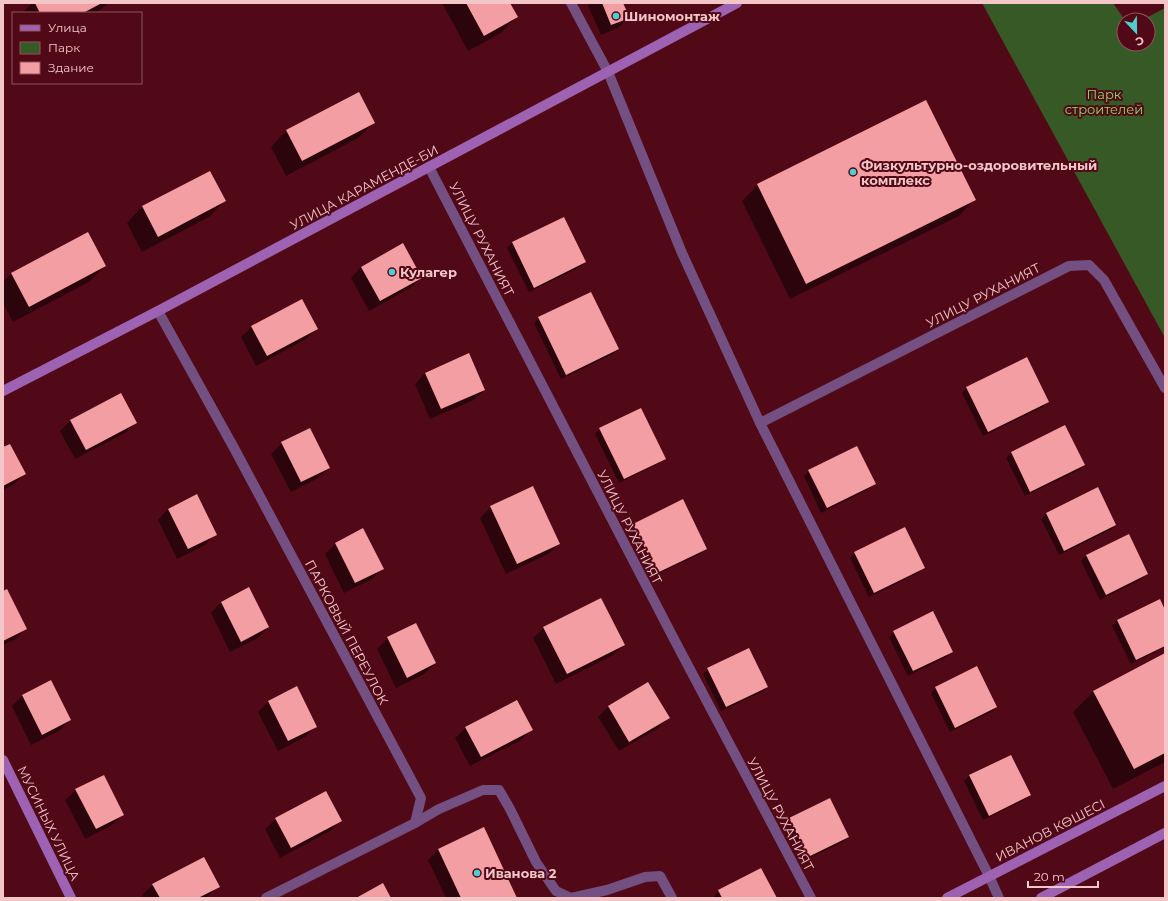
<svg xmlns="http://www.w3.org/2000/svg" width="1168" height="901" viewBox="0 0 1168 901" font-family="Montserrat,sans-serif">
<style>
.green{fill:#365925}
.shadow{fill:#0007}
.building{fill:#f39ea2}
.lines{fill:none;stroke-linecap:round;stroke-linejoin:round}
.lane{stroke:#744f81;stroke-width:10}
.street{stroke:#744f81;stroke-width:10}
.secondary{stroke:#9d62b1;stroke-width:10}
.poi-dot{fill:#52cdcf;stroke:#510917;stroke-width:1.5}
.labels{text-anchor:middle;stroke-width:4;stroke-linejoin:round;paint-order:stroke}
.poi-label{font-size:13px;font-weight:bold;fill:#f3c6c7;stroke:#510917;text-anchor:start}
.park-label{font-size:13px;fill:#8cd969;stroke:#510917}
.street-label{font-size:13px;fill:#f3c6c7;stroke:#510917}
</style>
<rect width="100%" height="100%" fill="#510917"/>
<!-- green -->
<path class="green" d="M982,3H1113L1125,20H1124V44H1148V20H1142L1165,8V338Z"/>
<!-- shadow -->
<path class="shadow" d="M32,3H108L100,10L96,13H41L37,5H35L39,13H22Z
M442,3H509L516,17L501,33L468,51Z
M590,3H622L629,17L618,28L601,35L588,6Z
M358,93L374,122L358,138L286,176L271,147L286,131Z
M926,102L974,200L959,216L790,299L742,201L758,185Z
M209,172L224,201L209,217L142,252L127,223L142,207Z
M564,218L585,262L580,267L529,292L507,248L512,243Z
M105,266L89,282L13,322L3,303V282L12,273Z
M361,267L421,278L410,288L369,311L351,278Z
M539,318L618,349L613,354L561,379L534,323Z
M252,327L317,328L306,339L256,366L241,337Z
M425,373L484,390L474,400L430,419L415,384Z
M967,388L1048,402L1043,407L983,436L962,393Z
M71,420L136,422L125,433L75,459L60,431Z
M600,429L664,458L659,463L619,483L595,434Z
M282,443L329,468L318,478L291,492L271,454Z
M3,449L24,474L14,484L3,490Z
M1011,453L1084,465L1079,470L1025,496L1006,458Z
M809,471L874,484L869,489L821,513L804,476Z
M1097,489L1115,525L1110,530L1059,555L1041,519L1046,514Z
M682,501L705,549L700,554L651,577L628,530L633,525Z
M491,507L559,544L548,554L506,574L480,518Z
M168,509L215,534L205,545L177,559L158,520Z
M335,544L382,569L372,579L344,593L325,554Z
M855,553L923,568L918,573L869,597L850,558Z
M1086,556L1147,574L1142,579L1100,600L1081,561Z
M3,592L26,628L16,639L3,645Z
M221,602L268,627L258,638L230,652L211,613Z
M1165,612V647L1131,664L1112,626L1117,620Z
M544,628L624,645L613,655L556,684L533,638Z
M894,632L951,652L946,657L908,676L889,637Z
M388,638L435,663L424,674L396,688L377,649Z
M1165,654V762L1113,789L1073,712L1093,692Z
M708,669L767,687L762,692L721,711L703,674Z
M936,688L996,707L991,712L950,732L931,693Z
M23,695L70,720L59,731L31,745L12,706Z
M269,701L316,726L305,737L278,751L258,712Z
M609,706L668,718L658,728L619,751L598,717Z
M466,727L531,729L521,740L470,766L455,738Z
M1010,756L1029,795L1024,800L983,820L964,781L969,776Z
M76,790L123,814L112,825L85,839L65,800Z
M790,818L848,837L843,842L803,861L785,824Z
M276,819L341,820L330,831L280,858L265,829Z
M439,849L516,898H446L428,860Z
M153,885L218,886L206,898H144L142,895Z
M719,891L776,898H712Z"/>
<!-- building -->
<path class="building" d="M35,3H102L83,13H40Z
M466,3H510L518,17L484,36Z
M602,3H623L630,18L611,25Z
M359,92L375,123L302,161L286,130Z
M926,100L976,200L806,284L757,184Z
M210,171L226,201L158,237L142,206Z
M564,217L586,262L534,288L512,242Z
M88,232L106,266L29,307L11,273Z
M403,243L422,278L380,301L361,267Z
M591,292L619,349L566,375L538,317Z
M302,299L318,329L267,356L251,326Z
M469,353L485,390L441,409L425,373Z
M1027,357L1049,402L988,432L966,387Z
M121,393L137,423L86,450L70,420Z
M641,408L666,459L624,479L599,428Z
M1065,425L1085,465L1030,492L1011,452Z
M310,428L330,468L301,482L281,442Z
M10,444L26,474L3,486V447Z
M857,446L876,484L827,508L808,470Z
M533,486L560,544L517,564L490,506Z
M1098,487L1116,525L1064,551L1046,513Z
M197,494L217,535L188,549L168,509Z
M683,499L707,549L657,573L633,524Z
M905,527L925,568L874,593L854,552Z
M363,528L384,569L355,583L335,543Z
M1129,534L1148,574L1106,595L1086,555Z
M249,587L269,627L241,642L221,602Z
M7,589L27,629L3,641V591Z
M601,598L625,645L567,674L543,627Z
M1160,599L1165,610V646L1136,660L1117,620Z
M933,611L953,652L913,671L893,631Z
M416,623L436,663L407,678L387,637Z
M749,648L768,687L726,707L707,668Z
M1165,653V753L1134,769L1093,691Z
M977,666L997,707L955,728L935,687Z
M51,680L71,720L42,735L22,695Z
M648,682L670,718L629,742L608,706Z
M297,686L317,727L288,741L268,701Z
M517,700L533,730L481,757L465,727Z
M1011,755L1031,795L989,816L969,775Z
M104,775L124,815L96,829L75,789Z
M326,791L342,821L291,848L275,818Z
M830,798L849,837L808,857L789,818Z
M484,827L517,898H461L438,849Z
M204,857L220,887L198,898H160L152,884Z
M761,868L777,898H722L718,890Z
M383,883L391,898H356Z"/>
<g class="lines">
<!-- lane -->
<path class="lane" d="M608,72L682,253L760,423L1069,266L1089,265L1104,280L1165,388
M760,423L989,876L999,898
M415,823L439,809L483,790H499L510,809L536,862L556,891L571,898L607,890L645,877L660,876L672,898"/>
<!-- street -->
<path class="street" d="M571,3L608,72
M429,167L675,641L811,898
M158,311L234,448L421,798L415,823L266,898"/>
<!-- secondary -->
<path class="secondary" d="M3,391L158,311L737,3
M3,760L71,898
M947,898L1165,786
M1041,898L1165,833"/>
</g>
<!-- markers -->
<g class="poi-dot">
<circle cx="616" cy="16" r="4"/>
<circle cx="853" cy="172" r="4"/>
<circle cx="392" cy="272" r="4"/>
<circle cx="477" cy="873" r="4"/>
</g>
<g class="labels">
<!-- poi labels -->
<g class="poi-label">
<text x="624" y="21">Шиномонтаж</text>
<text x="861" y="170">Физкультурно-оздоровительный<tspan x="861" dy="15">комплекс</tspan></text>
<text x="400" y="277">Кулагер</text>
<text x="485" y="878">Иванова 2</text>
</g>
<!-- park labels -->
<g class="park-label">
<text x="1104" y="99">Парк<tspan x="1104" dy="15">строителей</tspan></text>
</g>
<!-- street labels -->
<g class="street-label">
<text transform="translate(364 187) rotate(-28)" y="5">УЛИЦА КАРАМЕНДЕ-БИ</text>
<text transform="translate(482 239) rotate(63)" y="5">УЛИЦУ РУХАНИЯТ</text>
<text transform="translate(983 295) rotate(-27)" y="5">УЛИЦУ РУХАНИЯТ</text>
<text transform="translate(630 527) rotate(63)" y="5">УЛИЦУ РУХАНИЯТ</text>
<text transform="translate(347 632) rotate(62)" y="5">ПАРКОВЫЙ ПЕРЕУЛОК</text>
<text transform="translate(781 814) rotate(62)" y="5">УЛИЦУ РУХАНИЯТ</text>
<text transform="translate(49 823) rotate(64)" y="5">МУСИНЫХ УЛИЦА</text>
<text transform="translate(1050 830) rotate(-27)" y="5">ИВАНОВ КӨШЕСІ</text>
</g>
</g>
<!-- border -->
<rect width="1168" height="901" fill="none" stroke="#f3c6c7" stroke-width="8"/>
<!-- legend -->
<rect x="12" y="12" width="130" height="72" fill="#510917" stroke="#92555d"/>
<rect x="20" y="25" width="20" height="6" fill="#9d62b1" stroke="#92555d"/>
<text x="48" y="32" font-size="12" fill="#f3c6c7">Улица</text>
<rect x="20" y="42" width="20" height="12" fill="#365925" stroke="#92555d"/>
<text x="48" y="52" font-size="12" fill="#f3c6c7">Парк</text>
<rect x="20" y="62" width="20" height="12" fill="#f39ea2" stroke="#92555d"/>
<text x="48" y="72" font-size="12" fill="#f3c6c7">Здание</text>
<!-- north arrow -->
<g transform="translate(1136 32) rotate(158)"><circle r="19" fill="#510917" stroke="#92555d"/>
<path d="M0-3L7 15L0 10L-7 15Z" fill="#52cdcf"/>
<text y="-6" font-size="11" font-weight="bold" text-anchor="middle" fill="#f3c6c7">С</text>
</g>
<!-- scale -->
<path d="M1028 881v6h70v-6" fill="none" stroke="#f3c6c7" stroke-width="2"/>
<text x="1034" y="881" font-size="12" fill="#f3c6c7" stroke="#510917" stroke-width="3" paint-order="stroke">20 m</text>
</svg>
